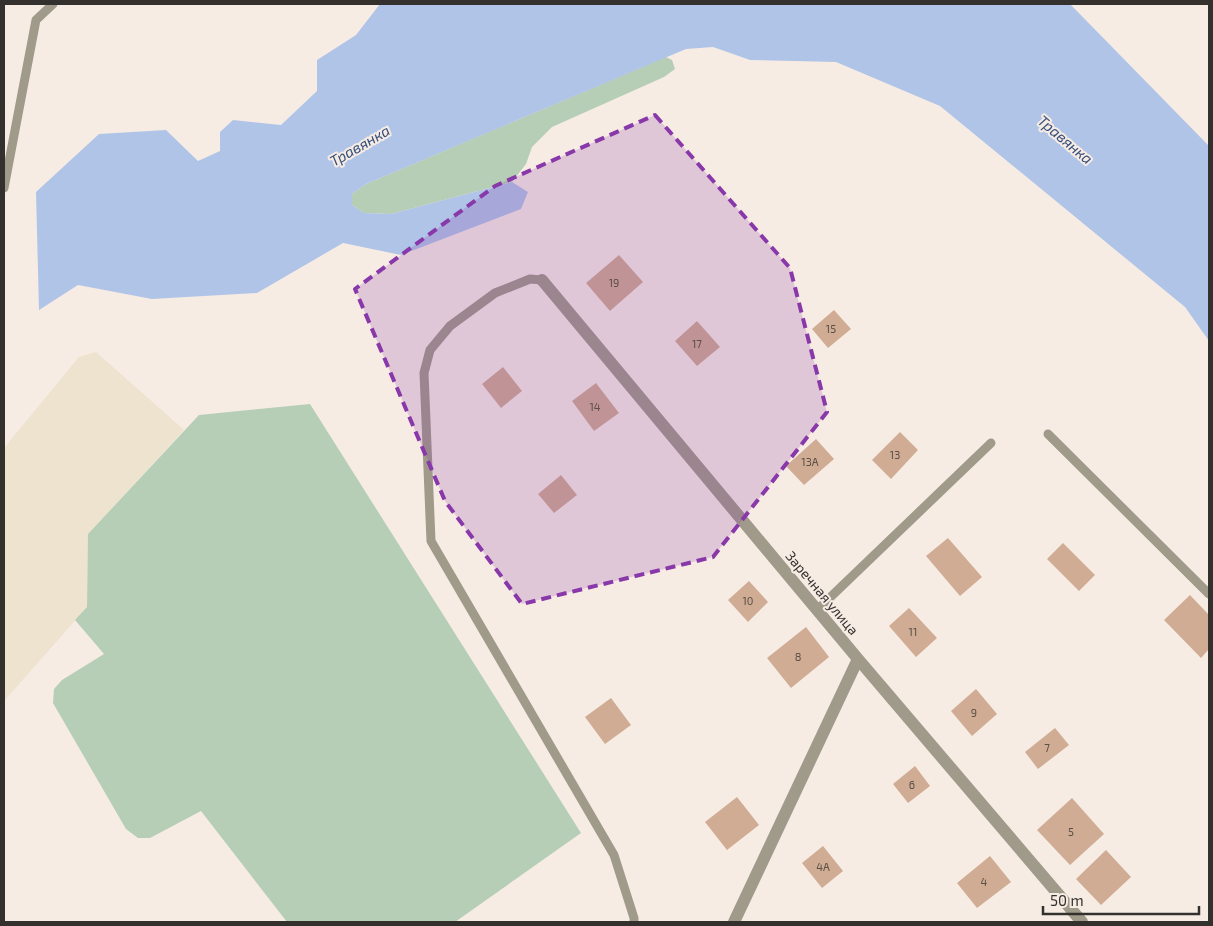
<svg xmlns="http://www.w3.org/2000/svg" width="1213" height="926" viewBox="0 0 1213 926" font-family="'Exo 2',sans-serif">
<style>
.industrial{fill:#ede3ce}
.green{fill:#b5ceb5}
.water{fill:#b0c4e7}
.building{fill:#cfac93}
.lines{fill:none;stroke-linecap:round;stroke-linejoin:round}
.lane{stroke:#a09a8a;stroke-width:9}
.street{stroke:#a09a8a;stroke-width:12}
.marked{fill:#8838a8;fill-opacity:0.2;stroke:#8838a8;stroke-width:4;stroke-dasharray:10 6;stroke-linejoin:round}
.labels{text-anchor:middle;stroke-width:4;stroke-linejoin:round;paint-order:stroke}
.number-label{font-size:11px;fill:#5b4f46}
.street-label{font-size:14px;fill:#34302d;stroke:#f7ece4}
.water-label{font-size:15px;font-style:italic;fill:#354f7d;stroke:#f7ece4}
</style>
<rect width="100%" height="100%" fill="#f7ece4"/>
<!-- industrial -->
<path class="industrial" d="M96,352L184,430L88,534L87,607L4,701V448L79,357Z"/>
<!-- green -->
<path class="green" d="M666,57L672,60L675,69L664,77L552,127L532,147L526,164L512,182L391,214L364,213L352,205V194L366,184Z
M310,404L581,833L455,922H287L201,811L150,838H138L126,829L53,703L54,689L62,680L104,654L75,620L87,607L88,534L199,415Z"/>
<!-- water -->
<path class="water" d="M380,4H1070L1209,146V341L1185,307L940,106L836,62L750,60L713,47L686,49L366,184L352,194V205L364,213L391,214L512,182L528,192L521,209L401,255L343,243L257,293L152,299L78,285L39,310L36,192L99,134L166,130L198,161L220,151V132L233,120L281,125L317,91V60L356,35Z"/>
<!-- building -->
<path class="building" d="M619,255L643,282L610,311L586,283Z
M834,310L851,329L828,348L812,329Z
M697,321L720,347L697,366L675,341Z
M503,367L522,391L501,408L482,384Z
M596,383L619,413L594,431L572,401Z
M900,432L918,450L891,479L872,460Z
M816,439L834,459L804,485L786,466Z
M561,475L577,495L554,513L538,494Z
M948,538L982,577L960,596L926,556Z
M1063,543L1095,575L1079,591L1047,559Z
M749,581L768,602L748,622L728,600Z
M1190,595L1209,615V649L1201,658L1164,620Z
M909,608L937,638L916,657L889,626Z
M806,627L829,657L791,688L767,658Z
M976,689L997,714L972,736L951,711Z
M611,698L631,725L605,744L585,717Z
M1055,728L1069,745L1038,769L1025,752Z
M915,766L930,786L908,803L893,784Z
M737,797L759,825L727,850L705,822Z
M1072,798L1104,834L1070,865L1037,830Z
M823,846L843,871L822,888L802,863Z
M1106,850L1131,877L1101,905L1076,879Z
M990,856L1011,882L977,908L957,883Z"/>
<g class="lines">
<!-- lane -->
<path class="lane" d="M4,188L36,20L53,4
M542,280L530,279L495,293L450,326L430,350L424,373L431,541L614,855L634,918V922
M1048,434L1209,594
M817,610L991,443"/>
<!-- street -->
<path class="street" d="M542,280L858,659L1082,922
M734,922L858,659"/>
</g>
<!-- marked area -->
<path class="marked" d="M655,115L790,268L827,412L713,557L522,604L445,501L355,289L495,186Z"/>
<g class="labels">
<!-- number labels -->
<g class="number-label">
<text x="614" y="287">19</text>
<text x="831" y="333">15</text>
<text x="697" y="348">17</text>
<text x="595" y="411">14</text>
<text x="895" y="459">13</text>
<text x="810" y="466">13А</text>
<text x="748" y="605">10</text>
<text x="913" y="636">11</text>
<text x="798" y="661">8</text>
<text x="974" y="717">9</text>
<text x="1047" y="752">7</text>
<text x="912" y="789">6</text>
<text x="1071" y="836">5</text>
<text x="823" y="871">4А</text>
<text x="984" y="886">4</text>
</g>
<!-- street labels -->
<g class="street-label">
<text transform="translate(822 593) rotate(50)" y="5">Заречная улица</text>
</g>
<!-- water labels -->
<g class="water-label">
<text transform="translate(1065 140) rotate(40)" y="5">Травянка</text>
<text transform="translate(360 146) rotate(-30)" y="5">Травянка</text>
</g>
</g>
<!-- border -->
<rect width="1213" height="926" fill="none" stroke="#34302d" stroke-width="10"/>
<!-- scale -->
<path d="M1043 906v8h156v-8" fill="none" stroke="#34302d" stroke-width="2.5"/>
<text x="1050" y="906" font-size="15" fill="#34302d" stroke="#f7ece4" stroke-width="4" paint-order="stroke">50 m</text>
</svg>
